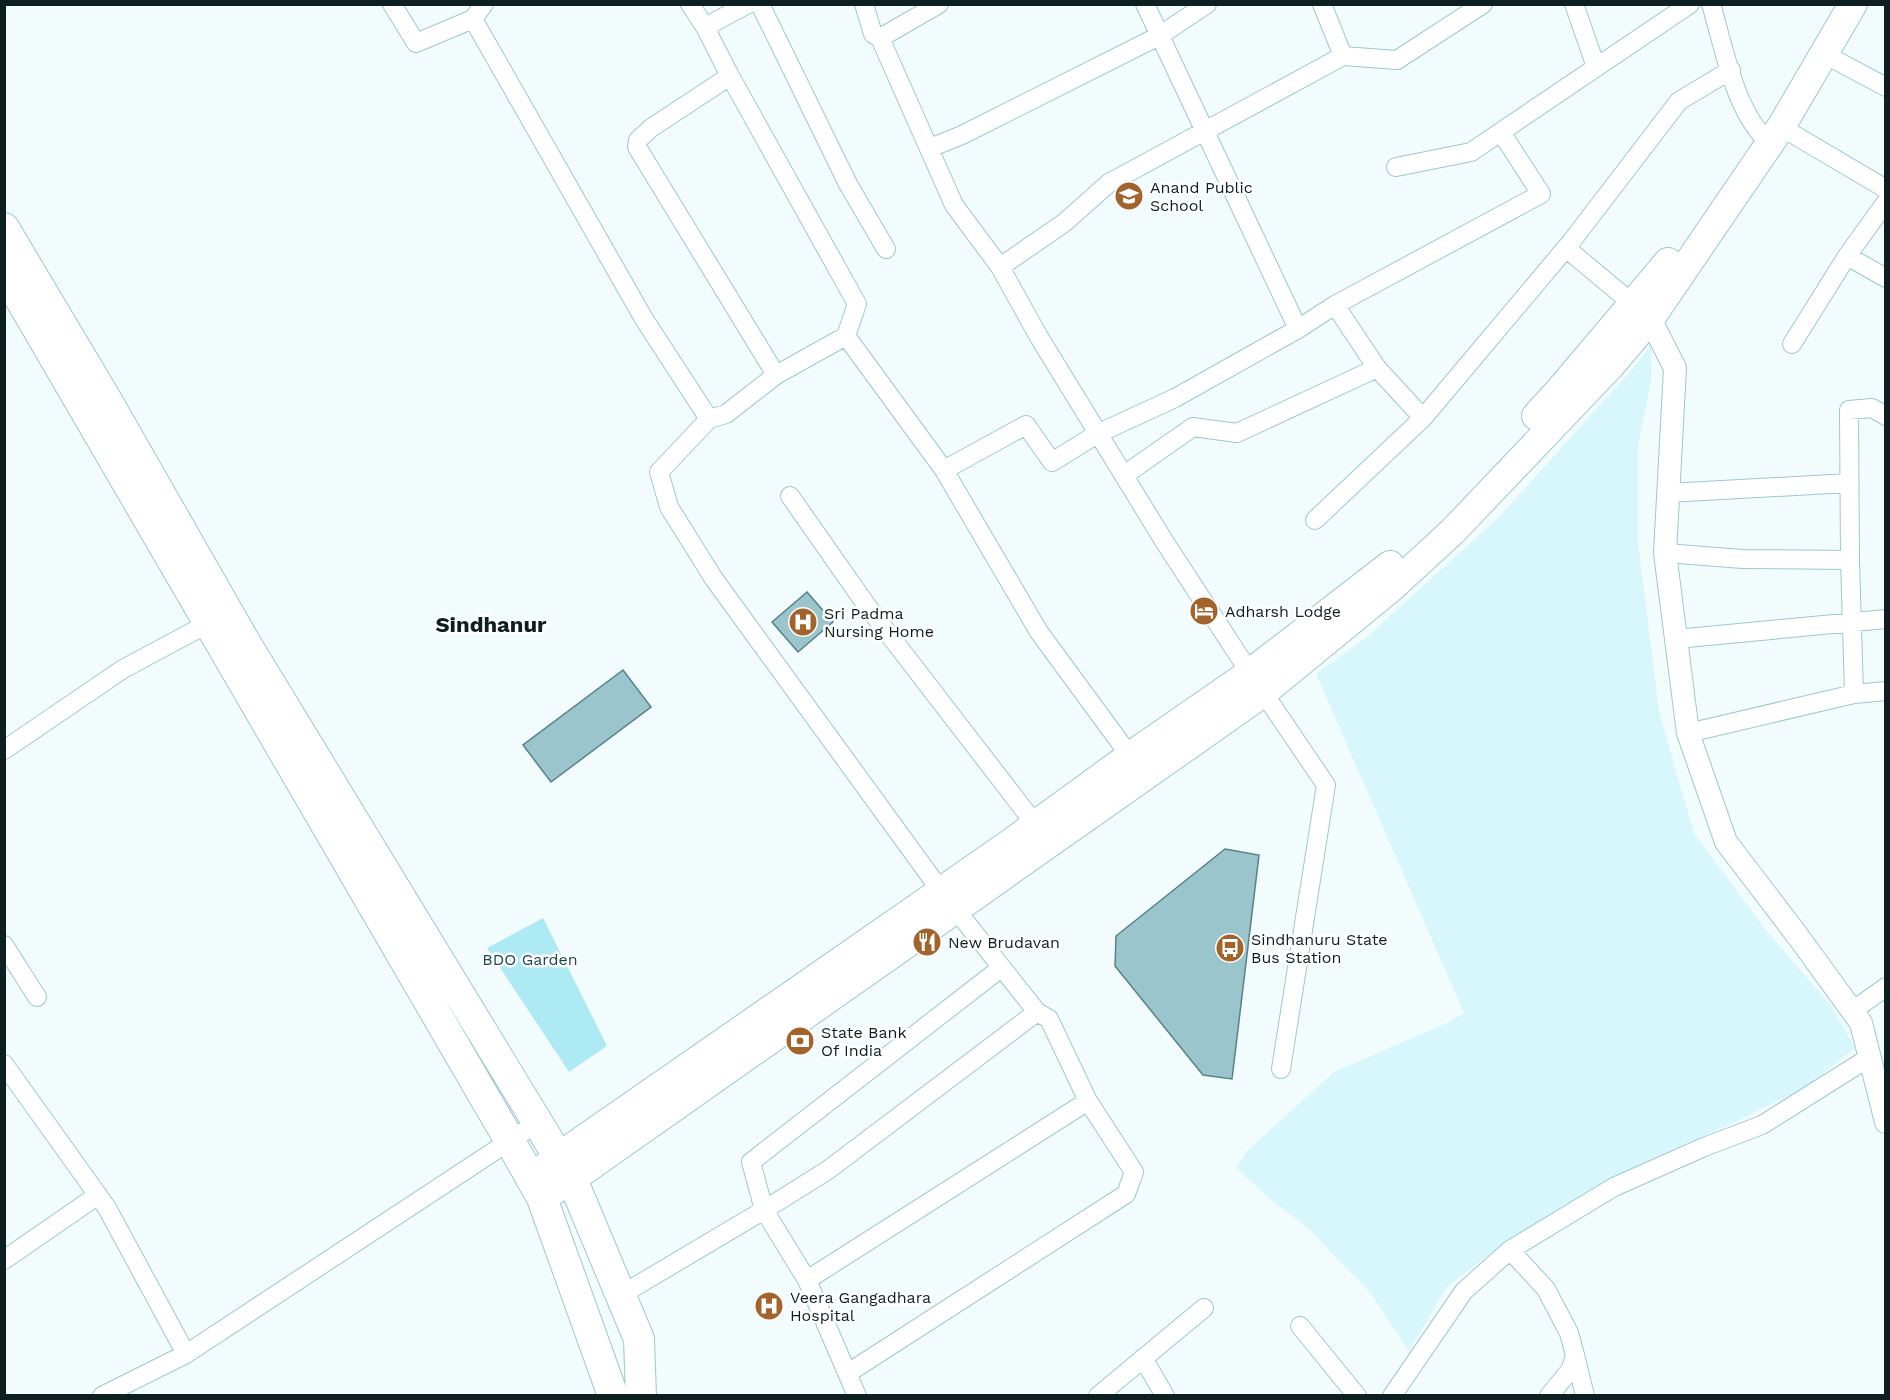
<svg xmlns="http://www.w3.org/2000/svg" width="1890" height="1400" viewBox="0 0 1890 1400" font-family="'Work Sans',sans-serif">
<style>
.built{fill:#d7f7fc}
.green{fill:#adeaf4}
.building{fill:#9ac5cc;stroke:#588188;stroke-width:1.5}
.lines{fill:none;stroke-linecap:round;stroke-linejoin:round}
.minor-casing{stroke:#9cc8cf;stroke-width:20}
.tertiary-casing{stroke:#9cc8cf;stroke-width:24}
.primary-casing{stroke:#9cc8cf;stroke-width:30}
.trunk-casing{stroke:#9cc8cf;stroke-width:32}
.minor{stroke:#fff;stroke-width:18}
.tertiary{stroke:#fff;stroke-width:22}
.primary{stroke:#fff;stroke-width:28}
.trunk{stroke:#fff;stroke-width:30}
.labels{text-anchor:middle;stroke-width:5;stroke-linejoin:round;paint-order:stroke}
.poi-label{font-size:16px;fill:#0e1f22;stroke:#fff;text-anchor:start}
.park-label{font-size:16px;fill:#1d474e;stroke:#fff}
.district-label{font-size:22px;font-weight:bold;fill:#0e1f22;stroke:#fff}
</style>
<rect width="100%" height="100%" fill="#f3fcfd"/>
<!-- built -->
<path class="built" d="M1652,343L1651,381L1638,447V543L1659,711L1681,789L1694,833L1765,929L1832,1007L1855,1048L1805,1088L1739,1120L1638,1165L1555,1210L1487,1256L1447,1287L1409,1351L1372,1295L1310,1230L1269,1198L1236,1168L1247,1151L1334,1072L1447,1023L1464,1013L1316,674L1367,637L1499,517L1632,370Z"/>
<!-- green -->
<path class="green" d="M543,918L607,1046L569,1072L487,948Z"/>
<!-- building -->
<path class="building" d="M807,592L833,622L798,652L772,622Z
M623,670L651,707L551,782L523,745Z
M1225,849L1259,855L1232,1079L1203,1075L1115,966L1116,936Z"/>
<g class="lines">
<!-- minor casing -->
<g class="minor-casing">
<path id="minor" d="M392,4L416,43L473,19L484,4
M690,4L705,27L730,76L857,304L846,336L776,375L726,414L709,419L659,472L669,507L714,579L941,891L1037,1012L1049,1019L1088,1101L1134,1172L1126,1194L848,1373
M760,4L848,184L886,249
M864,4L873,34L880,38L954,205L1000,267L1039,337L1164,541L1250,673L1326,785L1281,1069
M1145,4L1298,329
M1322,4L1343,56
M1574,4L1596,67
M1711,4C1724,47 1735,114 1770,143
M473,19L644,319L709,419
M705,27L748,4
M880,38L939,4
M1824,54L1886,87
M730,76L651,128L638,140L637,147L776,375
M1781,127L1886,189
M930,148L962,135L1159,36L1207,4
M1396,167L1471,152L1690,4
M1566,248L1633,304
M1847,256L1886,278
M1000,267L1064,223L1109,183L1343,56L1397,60L1483,4
M1335,305L1377,368L1423,418
M846,336L944,470L1039,632L1130,756
M1792,344L1847,256L1886,202
M944,470L1026,425L1052,462L1097,434L1175,398L1298,329L1335,305L1541,194L1501,132
M1123,473L1130,471L1193,427L1237,433L1377,368
M1668,493L1849,483
M790,496L867,606L1035,824
M1315,520L1423,418L1571,242L1679,101L1731,70
M1665,553L1743,559L1850,560L1849,410L1872,408L1886,416
M1850,560L1854,694
M1676,639L1886,619
M1688,733L1854,694L1886,691
M4,750L123,669L209,623
M4,945L37,997
M1852,1011L1886,987
M4,1064L107,1208L186,1354
M1510,1250L1546,1289L1569,1333L1575,1355L1571,1369L1549,1396
M4,1260L98,1195
M807,1280L1088,1101
M621,1295L764,1210L828,1170L1037,1012
M1300,1326L1357,1396
M1575,1355L1585,1396
M1143,1358L1165,1396
M102,1396L186,1354L537,1123
M857,1396L807,1280L764,1210L751,1162L1001,968
M1098,1396L1204,1308
M1392,1396L1464,1291L1510,1250L1614,1187L1704,1147L1762,1125L1870,1057"/>
</g>
<!-- tertiary casing -->
<g class="tertiary-casing">
<path id="tertiary" d="M1639,309L1650,319L1675,368L1665,553L1688,733L1726,842L1797,935L1861,1023L1886,1122"/>
</g>
<!-- primary casing -->
<g class="primary-casing">
<path id="primary" d="M1536,416L1558,392L1668,262
M530,1179L558,1157L1009,844L1130,756L1250,673L1390,565
M542,1198L572,1179L1263,693L1391,588L1453,531L1611,365L1650,319L1781,127L1853,4"/>
</g>
<!-- trunk casing -->
<g class="trunk-casing">
<path id="trunk" d="M4,228L106,399L245,642L572,1179L639,1339L641,1396
M4,271L510,1141L542,1198L611,1390V1396"/>
</g>
<!-- minor -->
<use href="#minor" class="minor"/>
<!-- tertiary -->
<use href="#tertiary" class="tertiary"/>
<!-- primary -->
<use href="#primary" class="primary"/>
<!-- trunk -->
<use href="#trunk" class="trunk"/>
</g>
<!-- icons -->
<defs>
<g id="school-disc" transform="scale(1.5)"><circle r="9.5" fill="#a3642c" stroke="#fff"/><path d="M0-5L7-2L0 1L-7-2ZM-4 1L0 2.5L4 1V4Q0 6-4 4Z" fill="#fff"/></g>
<g id="hotel-disc" transform="scale(1.5)"><circle r="9.5" fill="#a3642c" stroke="#fff"/><path d="M-6-4.5h1.5V1H6V5H4.5V3h-9V5H-6ZM-4 0a1.8 1.8 0 1 1 3.6 0ZM.5 0V-2.5h3Q6-2.5 6 0Z" fill="#fff"/></g>
<g id="hospital-disc" transform="scale(1.5)"><circle r="9.5" fill="#a3642c" stroke="#fff"/><path d="M-5-5h3v3.5h4V-5h3V5h-3V1.5h-4V5h-3Z" fill="#fff"/></g>
<g id="restaurant-disc" transform="scale(1.5)"><circle r="9.5" fill="#a3642c" stroke="#fff"/><path d="M-5-6h1v4h1v-4h1v4h1v-4h1v5L-1.5 .5V6h-2V.5L-5-1ZM5-6V6H3V1.5H1.5Q1.5-4 5-6Z" fill="#fff"/></g>
<g id="bus-disc" transform="scale(1.5)"><circle r="9.5" fill="#a3642c" stroke="#fff"/><path d="M-5-6H5V4H4V6H2V4H-2V6H-4V4H-5ZM-3.5-4V0h7V-4ZM-3.5 1.2v1.5H-2V1.2ZM2 1.2v1.5H3.5V1.2Z" fill="#fff"/></g>
<g id="bank-disc" transform="scale(1.5)"><circle r="9.5" fill="#a3642c" stroke="#fff"/><path d="M-6-4H6V4H-6ZM0-2.3a2.3 2.3 0 1 0 0 4.6a2.3 2.3 0 1 0 0-4.6Z" fill="#fff"/></g>
</defs>
<g fill-rule="evenodd">
<use href="#school-disc" x="1129" y="196"/>
<use href="#hotel-disc" x="1204" y="611"/>
<use href="#hospital-disc" x="803" y="622"/>
<use href="#restaurant-disc" x="927" y="942"/>
<use href="#bus-disc" x="1230" y="948"/>
<use href="#bank-disc" x="800" y="1041"/>
<use href="#hospital-disc" x="769" y="1306"/>
</g>
<g class="labels">
<!-- poi labels -->
<g class="poi-label">
<text x="1150" y="193">Anand Public<tspan x="1150" dy="18">School</tspan></text>
<text x="1225" y="617">Adharsh Lodge</text>
<text x="824" y="619">Sri Padma<tspan x="824" dy="18">Nursing Home</tspan></text>
<text x="1251" y="945">Sindhanuru State<tspan x="1251" dy="18">Bus Station</tspan></text>
<text x="948" y="948">New Brudavan</text>
<text x="821" y="1038">State Bank<tspan x="821" dy="18">Of India</tspan></text>
<text x="790" y="1303">Veera Gangadhara<tspan x="790" dy="18">Hospital</tspan></text>
</g>
<!-- park labels -->
<g class="park-label">
<text x="530" y="965">BDO Garden</text>
</g>
<!-- district labels -->
<g class="district-label">
<text x="491" y="632">Sindhanur</text>
</g>
</g>
<!-- border -->
<rect width="1890" height="1400" fill="none" stroke="#0e1f22" stroke-width="12"/>
</svg>
